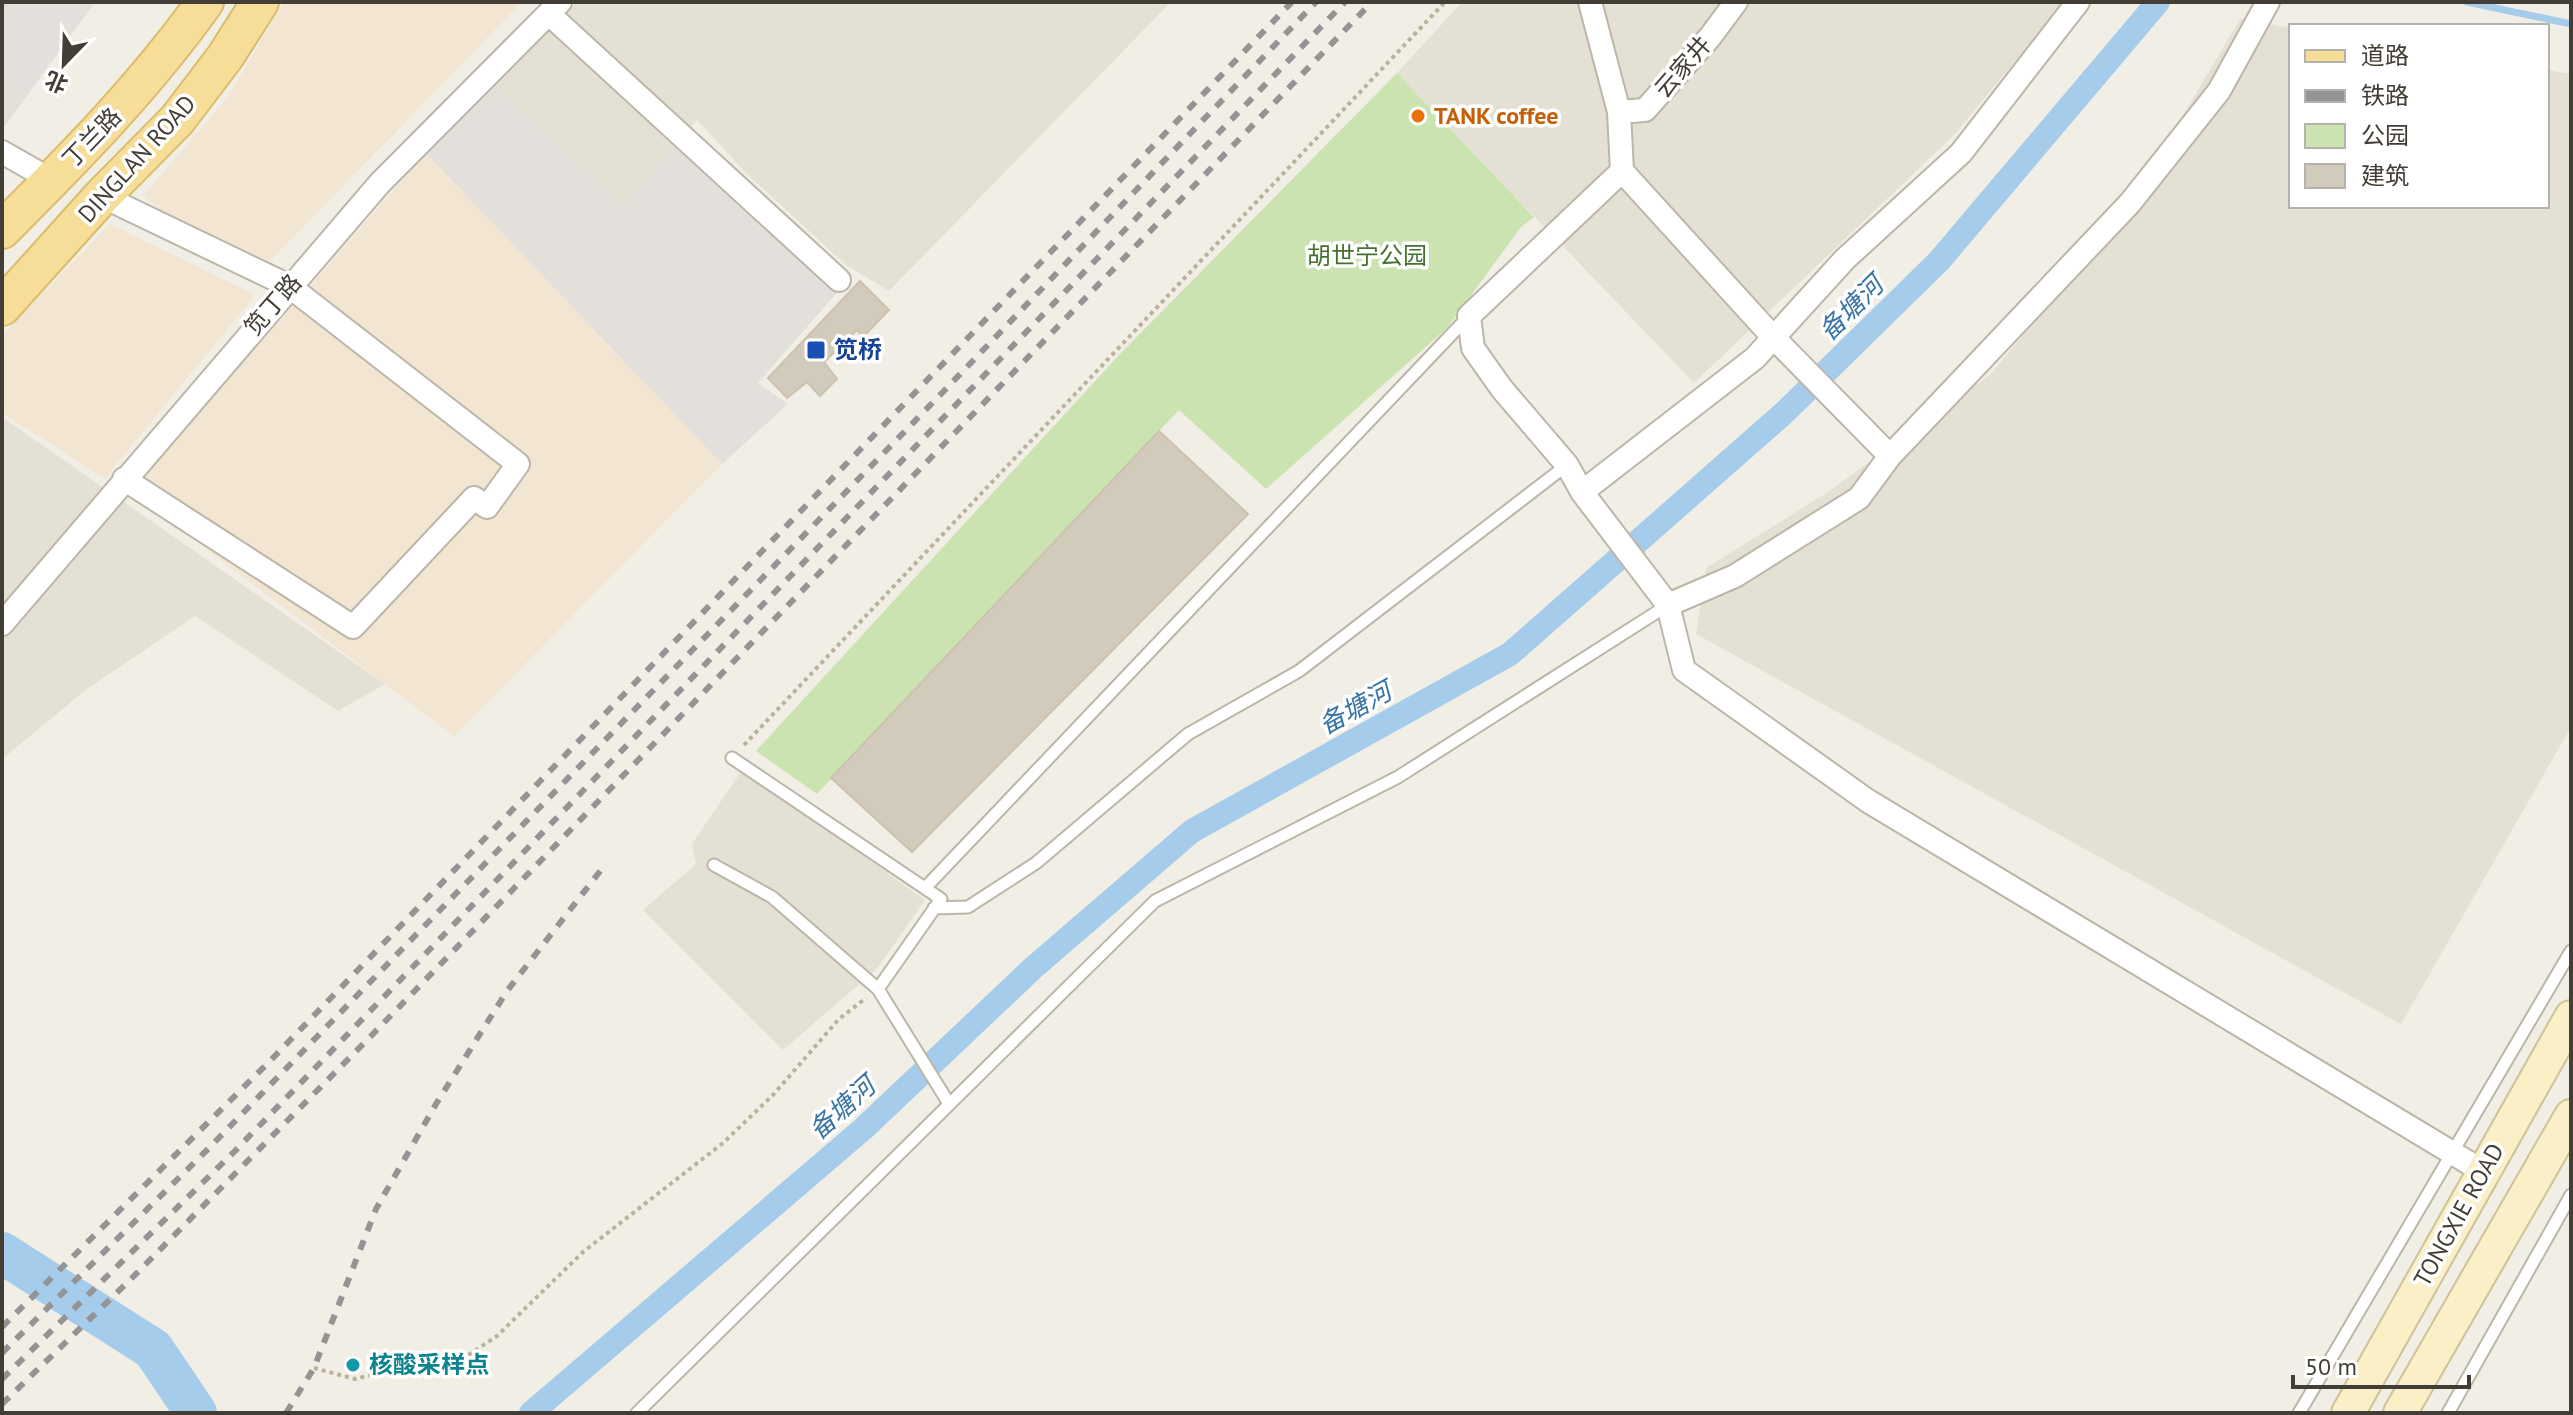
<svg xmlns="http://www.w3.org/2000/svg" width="2573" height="1415" viewBox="0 0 2573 1415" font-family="'PT Sans','Noto Sans SC',sans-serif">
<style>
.residential{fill:#e5e0d4}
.commercial{fill:#f2e5d1}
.industrial{fill:#e3dfda}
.green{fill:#cbe3b1}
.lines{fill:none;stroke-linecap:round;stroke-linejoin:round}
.stream{stroke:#a5ccea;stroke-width:7}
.canal{stroke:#a5ccea;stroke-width:24}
.river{stroke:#a5ccea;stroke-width:42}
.building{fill:#d2cabb;stroke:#ccc2af;stroke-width:2}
.service-casing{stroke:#bcb6a9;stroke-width:15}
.minor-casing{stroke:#bcb6a9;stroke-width:26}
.secondary-casing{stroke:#cec297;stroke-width:36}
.primary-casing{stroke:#dabc6a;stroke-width:40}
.path{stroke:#bcb29b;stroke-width:4;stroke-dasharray:4 4;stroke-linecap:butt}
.service{stroke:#fff;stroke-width:11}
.minor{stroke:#fff;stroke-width:22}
.secondary{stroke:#faefc6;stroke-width:32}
.primary{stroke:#f6de99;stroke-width:36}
.rail{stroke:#949494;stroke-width:6;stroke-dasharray:10 10;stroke-linecap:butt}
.food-dot{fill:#e8710a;stroke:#fff;stroke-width:3}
.transit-dot{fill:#1a4fb4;stroke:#fff;stroke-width:3}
.culture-dot{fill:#0f9aa8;stroke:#fff;stroke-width:3}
.labels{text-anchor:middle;stroke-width:7;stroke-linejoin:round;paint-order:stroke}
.street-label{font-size:24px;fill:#433e35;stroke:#fff}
.food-label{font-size:24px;font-weight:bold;fill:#c56008;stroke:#fff;text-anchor:start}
.park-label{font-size:24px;fill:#45702d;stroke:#fff}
.transit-label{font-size:24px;font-weight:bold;fill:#164399;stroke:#fff;text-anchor:start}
.culture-label{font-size:24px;font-weight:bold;fill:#0d838f;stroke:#fff;text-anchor:start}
.water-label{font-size:26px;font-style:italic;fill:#3774a6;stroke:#fff}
</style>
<rect width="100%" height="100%" fill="#f1eee5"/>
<!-- residential -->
<path class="residential" d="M577,2H1171L889,291L846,265L747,174L697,120L624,205L493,86Z
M1462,2H2064L1954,135L1694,383L1397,73Z
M2240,19L2291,28V206H2547V70L2571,74V727L2401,1024L1696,634L1706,568L1828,492L1991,374L2134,198Z
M2,417L385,684L338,711L195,616L87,689L2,759Z
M740,773L764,785L925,900L877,969L783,1050L643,910L696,864L692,844Z"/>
<!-- commercial -->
<path class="commercial" d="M284,2H522L270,261L170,219L144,195L228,97Z
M426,153L722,464L454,736L131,492Z
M110,224L255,295L105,478L2,413V335Z"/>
<!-- industrial -->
<path class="industrial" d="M2,2H95L2,130Z
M493,86L624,205L676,144L841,288L758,383L788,404L722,464L426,153Z"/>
<!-- green -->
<path class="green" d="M1397,73L1534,217L1521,227L1447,328L1266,489L1179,410L817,794L756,751L1119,355Z"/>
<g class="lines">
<!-- stream -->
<path class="stream" d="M2467,2L2571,24"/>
<!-- canal -->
<path class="canal" d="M531,1413L863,1129L1033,968L1192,831L1510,654L1785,412L1939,261L2158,2"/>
<!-- river -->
<path class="river" d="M2,1253L153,1349L196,1413"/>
</g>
<!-- building -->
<path class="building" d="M860,281L889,310L863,337L857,330L824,362L837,379L820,396L807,382L787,398L768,378Z
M1159,431L1248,514L912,852L831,778Z"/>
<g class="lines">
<!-- service casing -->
<g class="service-casing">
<path id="service" d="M732,758L941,899L878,989
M714,865L772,897L878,989L948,1102
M925,888L1469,316
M934,908L968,907L1036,863L1188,734L1299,671L1567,465
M637,1413L1155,901L1398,777L1668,605
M2299,1413L2571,951
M2448,1413L2571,1195"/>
</g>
<!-- minor casing -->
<g class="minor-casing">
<path id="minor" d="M1590,2L1619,112L1622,171L1773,337L1890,456
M549,14L839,280
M1619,112L1645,110L1710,37L1736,2
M2,152L51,180
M1622,171L1469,316L1473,348L1502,389L1567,465L1582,492L1668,605L1684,670L1868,801L2484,1172
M102,196L289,286L518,464L487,507L474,498L353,627L124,479
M1582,492L1755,358L1845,259L1961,153L2078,2
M1668,605L1735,576L1859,498L1890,456L2130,203L2219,91L2268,2
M2,624L380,183L560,2"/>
</g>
<!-- secondary casing -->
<g class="secondary-casing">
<path id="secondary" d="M2348,1413L2571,1017
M2400,1413L2571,1116"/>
</g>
<!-- primary casing -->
<g class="primary-casing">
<path id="primary" d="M2,230C75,157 145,86 205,2
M2,307L102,196L177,120L225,57L260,2"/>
</g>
<!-- path -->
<path class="path" d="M744,745L1445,2
M314,1368L355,1379L391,1370L455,1364L497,1336L583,1252L723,1143L773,1095L839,1019L866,998"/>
<!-- service -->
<use href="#service" class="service"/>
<!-- minor -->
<use href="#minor" class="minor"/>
<!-- secondary -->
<use href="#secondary" class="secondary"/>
<!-- primary -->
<use href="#primary" class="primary"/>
<!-- rail -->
<path class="rail" d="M2,1327L271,1060L1292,2
M2,1353L207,1150L942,393L1316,2
M2,1379L233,1153L1345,2
M2,1404L131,1279L371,1036L1372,2
M286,1413L314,1368L376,1209L436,1104L507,991L601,870"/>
</g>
<!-- markers -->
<circle class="food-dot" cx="1418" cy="116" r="8"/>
<rect class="transit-dot" x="806" y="340" width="20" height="20" rx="4"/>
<circle class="culture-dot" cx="353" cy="1365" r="8"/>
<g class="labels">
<!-- street labels -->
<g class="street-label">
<text transform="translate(1683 67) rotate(-49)" y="8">云家井</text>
<text transform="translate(92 138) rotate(-46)" y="8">丁兰路</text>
<text transform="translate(137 159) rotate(-48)" y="8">DINGLAN ROAD</text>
<text transform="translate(273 305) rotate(-49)" y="8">笕丁路</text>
<text transform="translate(2459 1215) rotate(-61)" y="8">TONGXIE ROAD</text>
</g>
<!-- food labels -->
<g class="food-label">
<text x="1434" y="124">TANK coffee</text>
</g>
<!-- park labels -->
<g class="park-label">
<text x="1367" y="264">胡世宁公园</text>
</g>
<!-- transit labels -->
<g class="transit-label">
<text x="834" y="358">笕桥</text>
</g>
<!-- culture labels -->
<g class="culture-label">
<text x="369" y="1373">核酸采样点</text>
</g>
<!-- water labels -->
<g class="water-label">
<text transform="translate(1851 308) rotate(-45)" y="9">备塘河</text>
<text transform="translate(1355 708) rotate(-29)" y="9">备塘河</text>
<text transform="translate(842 1108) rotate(-42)" y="9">备塘河</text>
</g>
</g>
<!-- border -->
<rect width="2573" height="1415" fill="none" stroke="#433e35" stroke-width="8"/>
<!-- legend -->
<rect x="2289" y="24" width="260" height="184" fill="#ffffff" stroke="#b4b2ae" stroke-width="2"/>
<rect x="2305" y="50" width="40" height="12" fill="#f6de99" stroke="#b4b2ae" stroke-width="2"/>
<text x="2361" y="64" font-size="24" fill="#433e35">道路</text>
<rect x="2305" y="90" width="40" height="12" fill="#949494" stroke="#b4b2ae" stroke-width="2"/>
<text x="2361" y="104" font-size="24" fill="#433e35">铁路</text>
<rect x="2305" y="124" width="40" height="24" fill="#cbe3b1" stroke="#b4b2ae" stroke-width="2"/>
<text x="2361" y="144" font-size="24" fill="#433e35">公园</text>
<rect x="2305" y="164" width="40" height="24" fill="#d2cabb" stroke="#b4b2ae" stroke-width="2"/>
<text x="2361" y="184" font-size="24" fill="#433e35">建筑</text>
<!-- north arrow -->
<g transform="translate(64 64) rotate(203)" stroke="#ffffff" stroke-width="6" paint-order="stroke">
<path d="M0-6L14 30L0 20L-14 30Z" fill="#433e35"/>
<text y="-12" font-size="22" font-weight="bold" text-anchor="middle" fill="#433e35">北</text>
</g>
<!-- scale -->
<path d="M2293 1375v12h176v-12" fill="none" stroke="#433e35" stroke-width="4"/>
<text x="2305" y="1375" font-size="24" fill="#433e35" stroke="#ffffff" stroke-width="6" paint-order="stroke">50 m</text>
</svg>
